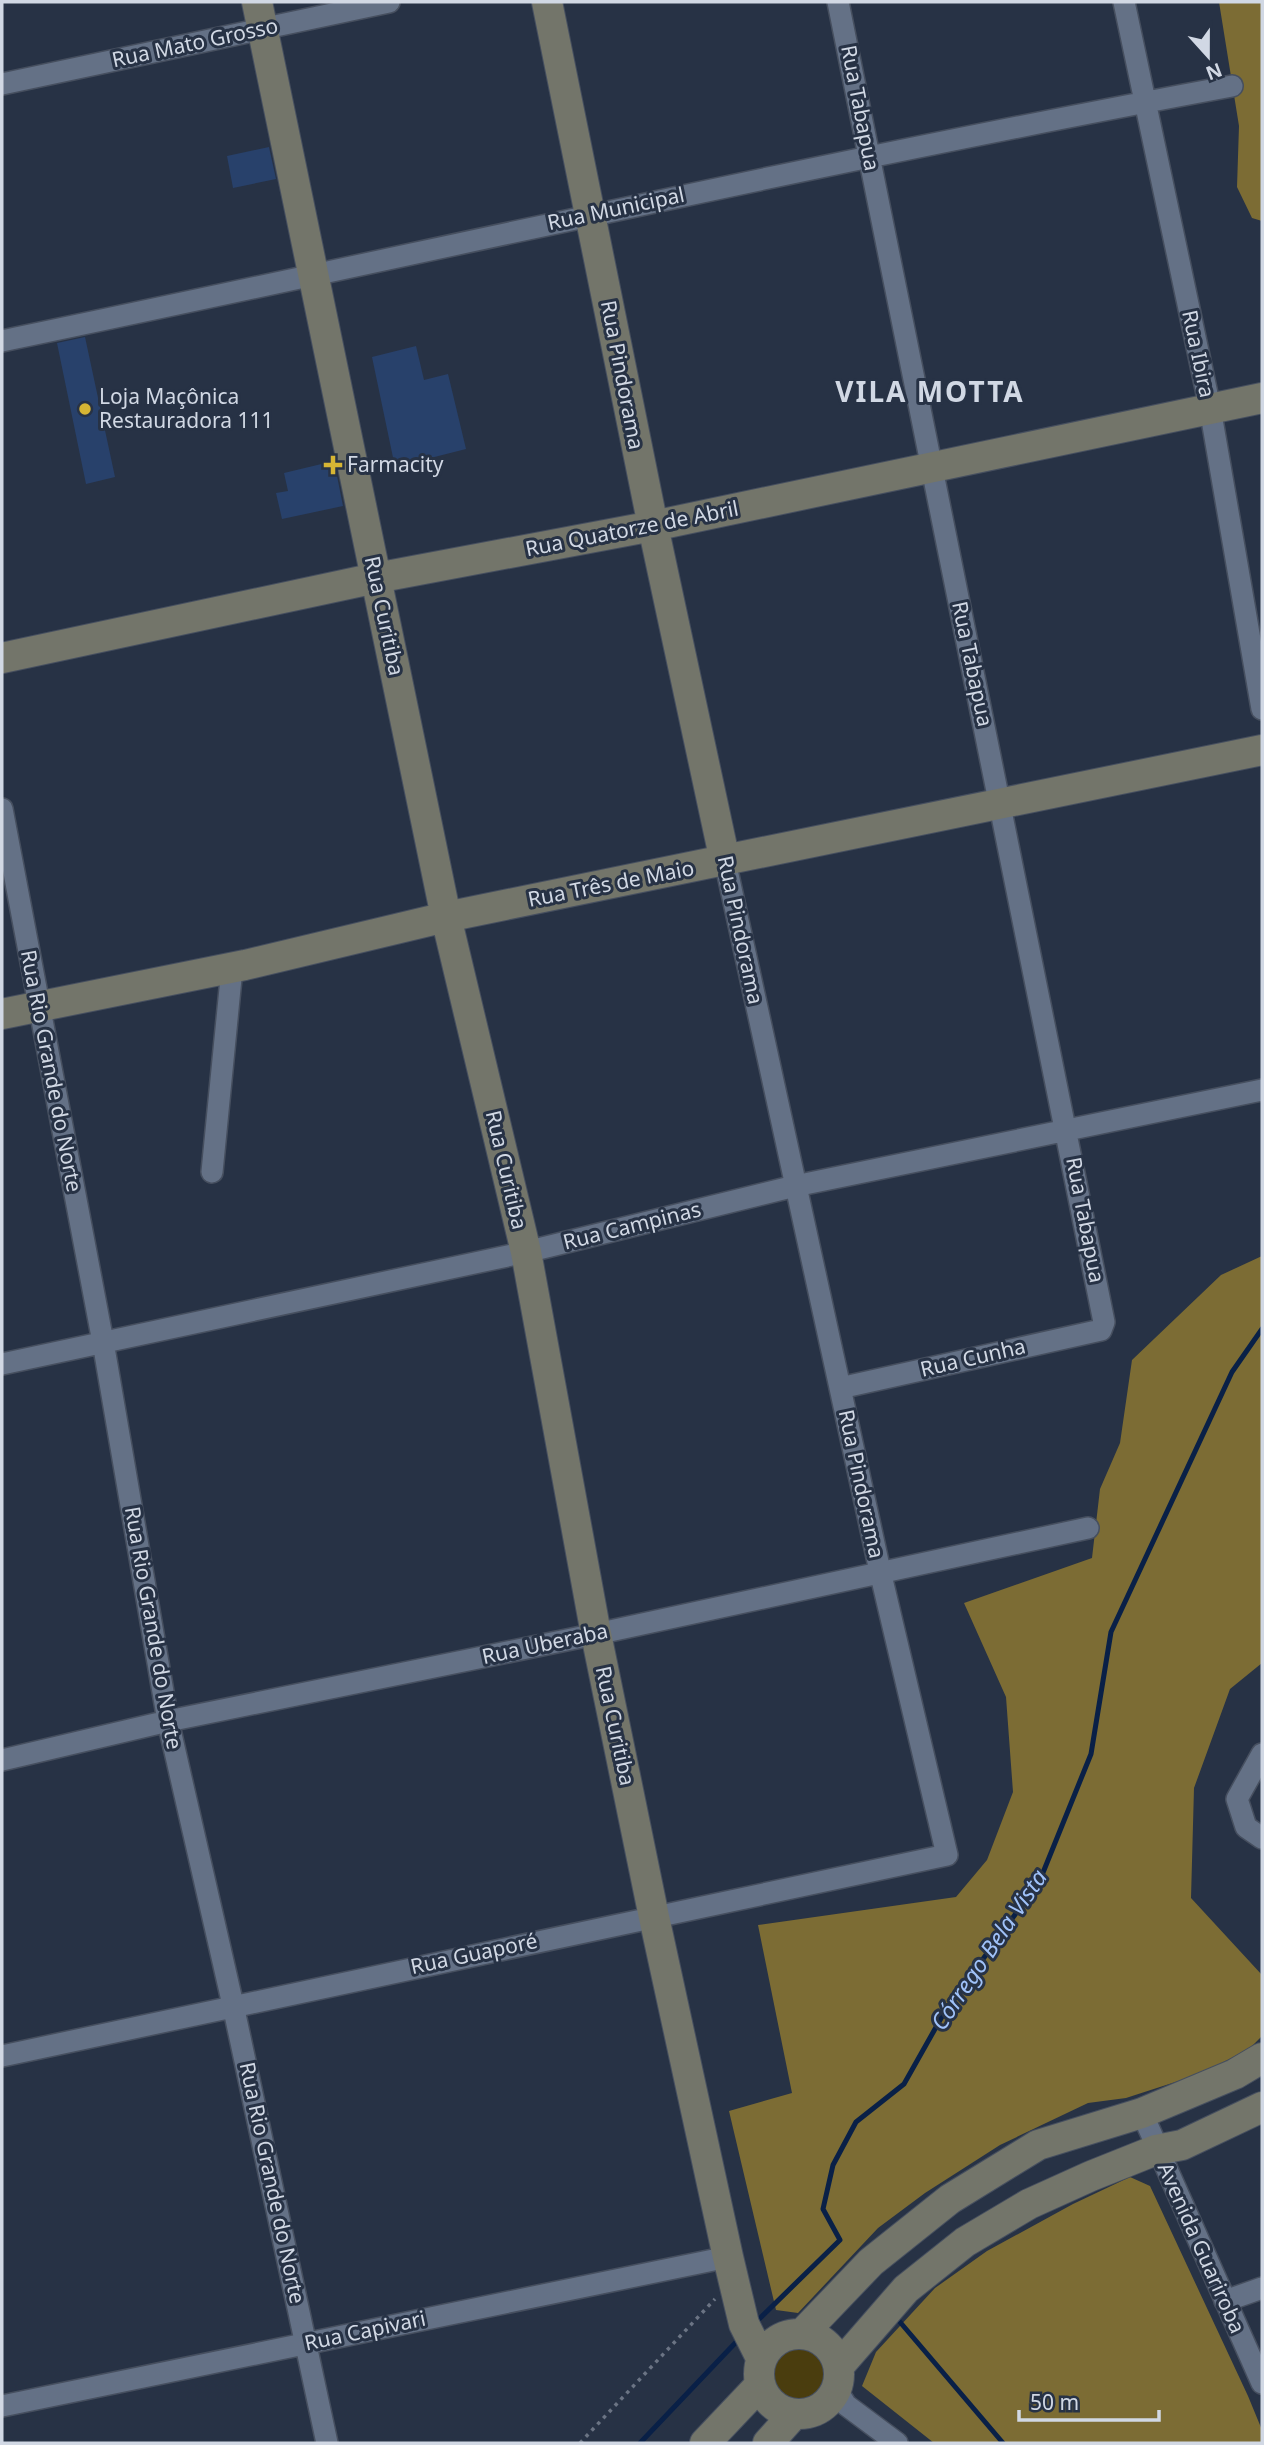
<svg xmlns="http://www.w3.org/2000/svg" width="1264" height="2445" viewBox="0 0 1264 2445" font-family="'Noto Sans',sans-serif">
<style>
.green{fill:#4a3d0e}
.forest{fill:#7c6c34}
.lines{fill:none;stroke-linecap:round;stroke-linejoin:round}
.stream{stroke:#092047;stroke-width:5}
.building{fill:#28416b}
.street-casing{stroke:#464f5f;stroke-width:24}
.secondary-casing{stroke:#464f5f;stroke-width:32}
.path{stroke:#6b7484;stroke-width:3.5;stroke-dasharray:3.5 5;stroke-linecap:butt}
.street{stroke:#647186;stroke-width:21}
.secondary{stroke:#73756a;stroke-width:30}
.poi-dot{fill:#d6b534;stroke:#273245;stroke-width:2.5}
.labels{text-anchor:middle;stroke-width:6;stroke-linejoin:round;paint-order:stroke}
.street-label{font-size:21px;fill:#d1d8e4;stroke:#273245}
.poi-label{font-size:21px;fill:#d1d8e4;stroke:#273245;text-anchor:start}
.water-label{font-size:23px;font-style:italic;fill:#a0c2f9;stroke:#273245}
.district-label{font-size:28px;font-weight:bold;letter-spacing:2px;fill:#d1d8e4;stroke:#273245}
</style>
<rect width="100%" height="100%" fill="#273245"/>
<!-- green -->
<path class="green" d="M768 2373a31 31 0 1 1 62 0a31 31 0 1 1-62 0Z"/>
<!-- forest -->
<path class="forest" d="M1219,2H1262V221L1252,218L1237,187L1239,126Z
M1262,1256V1663L1230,1689L1194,1788L1191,1898L1262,1975V2036L1249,2049L1200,2074L1126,2098L1088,2103L1000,2145L925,2193L878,2228L798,2313L776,2310L729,2111L792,2093L758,1925L956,1897L987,1860L1013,1792L1006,1697L964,1603L1092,1558L1100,1489L1120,1443L1132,1360L1221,1275Z
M1130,2177L1150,2186L1248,2396L1262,2430V2443H934L862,2386L876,2352L935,2288L987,2251L1073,2204Z"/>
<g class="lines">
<!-- stream -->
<path class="stream" d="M894,2315L1003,2443
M754,2324L840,2240L823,2209L833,2165L856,2122L904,2084L944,2013L1040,1880L1091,1754L1111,1632L1232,1372L1262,1329
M640,2443L739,2339"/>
</g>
<!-- building -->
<path class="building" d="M269,147L276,179L233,188L227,156Z
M85,337L115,477L86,484L57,343Z
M416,346L424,380L448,374L466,449L395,467L372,357Z
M334,461L343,506L282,519L276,493L288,491L284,473Z"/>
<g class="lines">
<!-- street casing -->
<g class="street-casing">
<path id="street" d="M838,2L1104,1322L1101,1330L840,1388
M1124,2L1210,408L1262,709
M2,84L389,2
M2,341C412,256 820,162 1232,86
M2,809L103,1342L168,1721L233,2005L327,2443
M212,1172L232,968
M2,1364L526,1252L795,1186L1262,1090
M1262,1754L1237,1799L1246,1827L1262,1838
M2,1760L168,1721L596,1634L1088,1528
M2,2056L947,1855L880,1571L725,861
M1142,2113L1262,2383
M1225,2301L1262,2288
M836,2389L846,2405L897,2443
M2,2406L728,2257"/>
</g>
<!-- secondary casing -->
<g class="secondary-casing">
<path id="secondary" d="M257,2L446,917L526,1252L596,1634L654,1917L728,2257L744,2324L761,2358
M547,2L653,526L725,861
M2,658L376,578L653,526L1262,398
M2,1014L245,965L446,917L1262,750
M803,2333L871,2262L950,2199L1038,2145L1142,2113L1235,2074L1262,2058
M759 2374a40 40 0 1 1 80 0a40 40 0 1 1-80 0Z
M839,2366L906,2289L965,2242L1029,2204L1091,2176L1156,2150L1182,2145L1262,2107
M705,2443L760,2385
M768,2443L794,2414"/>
</g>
<!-- path -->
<path class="path" d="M580,2443L715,2299"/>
<!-- street -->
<use href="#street" class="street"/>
<!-- secondary -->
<use href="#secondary" class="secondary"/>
</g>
<!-- markers -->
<g class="poi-dot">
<circle cx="85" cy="409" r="7"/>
<path d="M329.5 454.5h7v7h7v7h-7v7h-7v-7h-7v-7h7z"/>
</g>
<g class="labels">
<!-- street labels -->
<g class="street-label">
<text transform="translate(195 43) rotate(-12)" y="7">Rua Mato Grosso</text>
<text transform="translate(860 108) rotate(79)" y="7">Rua Tabapua</text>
<text transform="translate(616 209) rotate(-12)" y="7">Rua Municipal</text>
<text transform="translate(1198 354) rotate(78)" y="7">Rua Ibira</text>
<text transform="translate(622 375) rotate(79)" y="7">Rua Pindorama</text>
<text transform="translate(632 529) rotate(-11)" y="7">Rua Quatorze de Abril</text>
<text transform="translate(384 616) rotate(78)" y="7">Rua Curitiba</text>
<text transform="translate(972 664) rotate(78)" y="7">Rua Tabapua</text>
<text transform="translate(611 884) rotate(-11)" y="7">Rua Três de Maio</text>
<text transform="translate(740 930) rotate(78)" y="7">Rua Pindorama</text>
<text transform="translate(51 1071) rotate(79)" y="7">Rua Rio Grande do Norte</text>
<text transform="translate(506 1170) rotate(77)" y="7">Rua Curitiba</text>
<text transform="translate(1085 1220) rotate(79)" y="7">Rua Tabapua</text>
<text transform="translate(632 1226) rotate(-14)" y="7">Rua Campinas</text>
<text transform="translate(973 1358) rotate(-13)" y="7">Rua Cunha</text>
<text transform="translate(861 1484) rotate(78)" y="7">Rua Pindorama</text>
<text transform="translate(153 1628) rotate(80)" y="7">Rua Rio Grande do Norte</text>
<text transform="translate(545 1644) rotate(-12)" y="7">Rua Uberaba</text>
<text transform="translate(615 1726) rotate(78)" y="7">Rua Curitiba</text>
<text transform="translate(474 1954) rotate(-12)" y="7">Rua Guaporé</text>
<text transform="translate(272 2183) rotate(78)" y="7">Rua Rio Grande do Norte</text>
<text transform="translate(1201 2248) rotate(66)" y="7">Avenida Guariroba</text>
<text transform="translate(365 2331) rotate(-12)" y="7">Rua Capivari</text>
</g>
<!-- poi labels -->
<g class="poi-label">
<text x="99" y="404">Loja Maçônica<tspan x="99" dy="24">Restauradora 111</tspan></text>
<text x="347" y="472">Farmacity</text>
</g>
<!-- water labels -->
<g class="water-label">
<text transform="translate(989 1950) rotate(-56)" y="8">Córrego Bela Vista</text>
</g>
<!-- district labels -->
<g class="district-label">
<text x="930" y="402">VILA MOTTA</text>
</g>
</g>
<!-- border -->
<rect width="1264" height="2445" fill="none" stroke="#d1d8e4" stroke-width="7"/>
<!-- north arrow -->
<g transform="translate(1208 56) rotate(159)" stroke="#273245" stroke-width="5" paint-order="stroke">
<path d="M0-5L12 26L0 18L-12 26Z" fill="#d1d8e4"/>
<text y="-10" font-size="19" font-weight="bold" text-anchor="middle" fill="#d1d8e4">N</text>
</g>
<!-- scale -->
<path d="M1019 2410v10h140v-10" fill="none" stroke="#d1d8e4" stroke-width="3.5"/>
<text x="1030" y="2410" font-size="21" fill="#d1d8e4" stroke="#273245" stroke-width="5" paint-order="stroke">50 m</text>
</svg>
